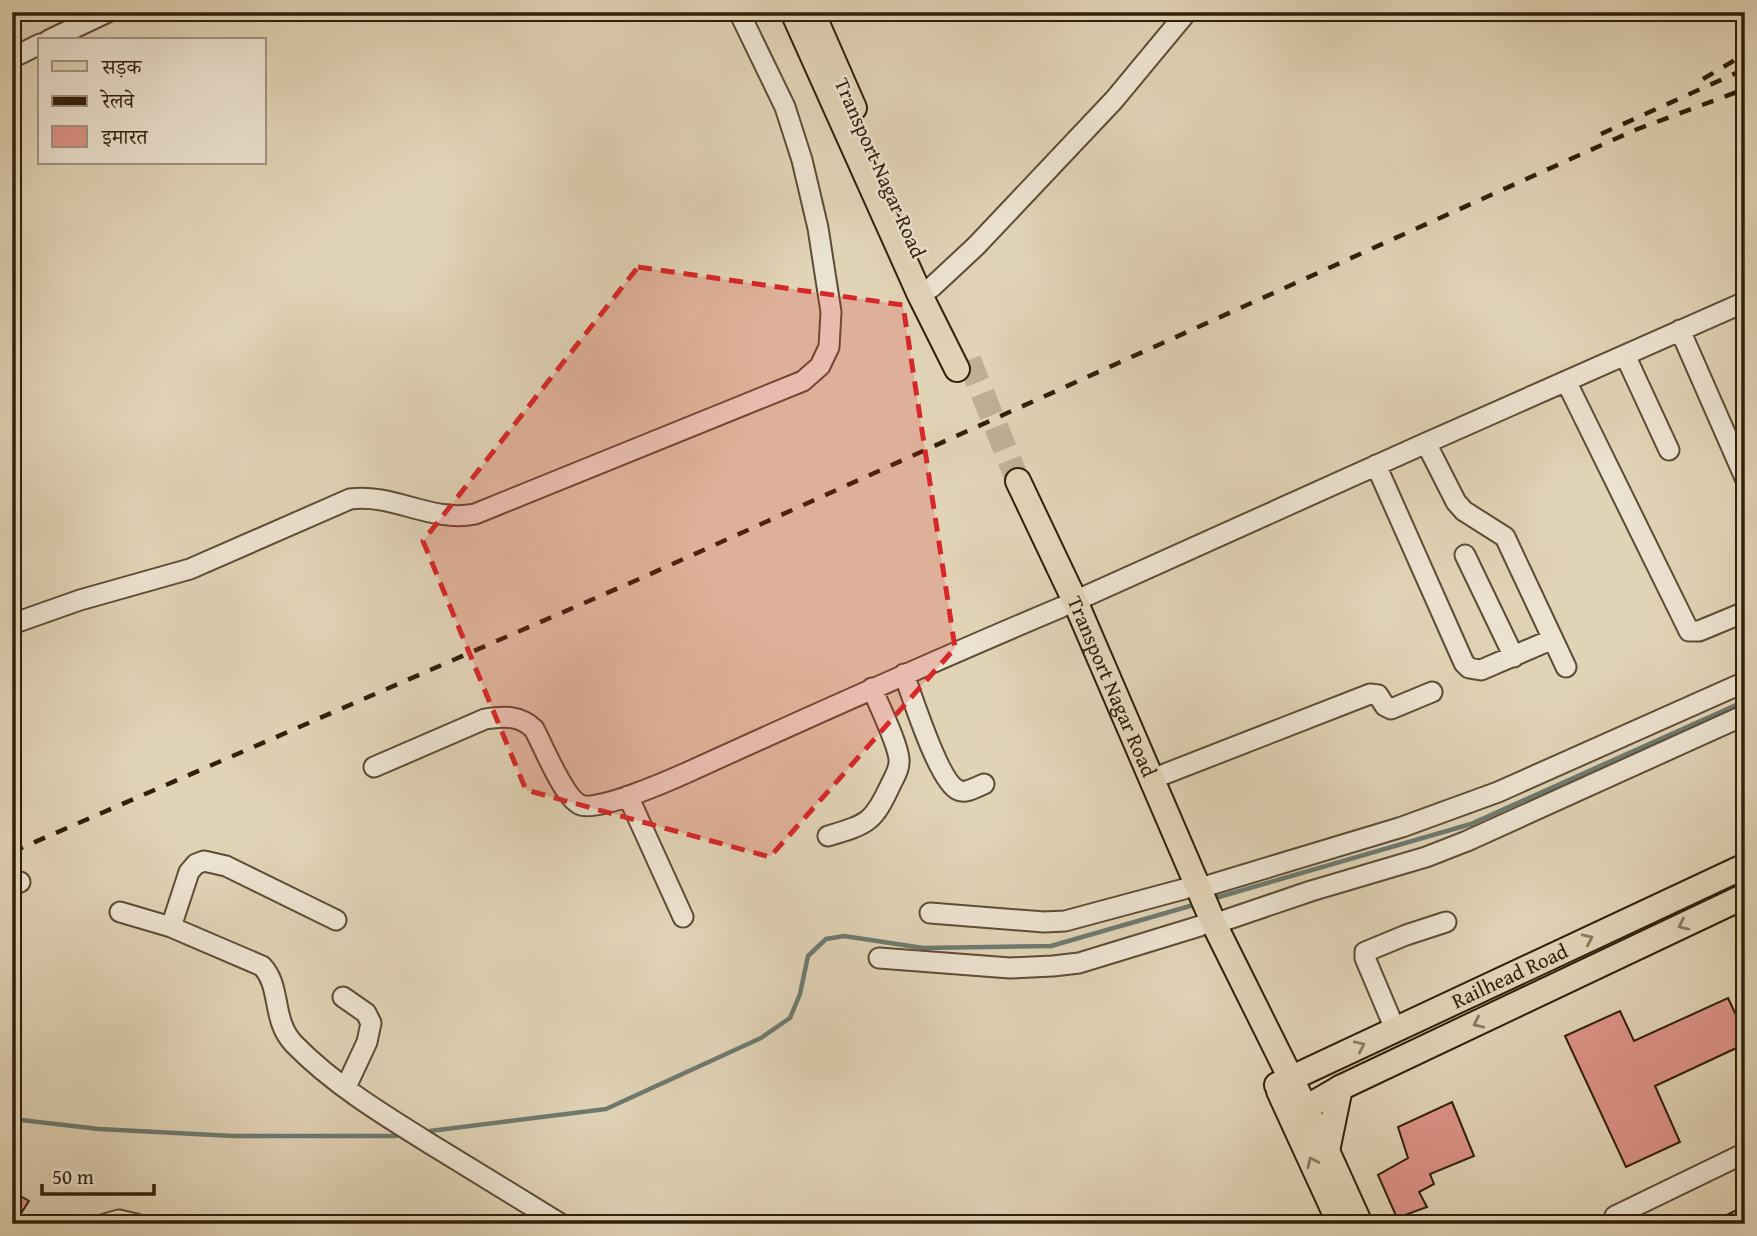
<svg xmlns="http://www.w3.org/2000/svg" width="1757" height="1236" viewBox="0 0 1757 1236" font-family="'Gentium Book Plus','Noto Serif Devanagari',serif">
<style>
.lines{fill:none;stroke-linecap:round;stroke-linejoin:round}
.stream{stroke:#6d7a70;stroke-width:4.5}
.building{fill:#dd9388;stroke:#311f0a;stroke-width:2}
.major-tunnel{stroke:#beaf94;stroke-width:24;stroke-dasharray:24 12;stroke-linecap:butt}
.minor-casing{stroke:#5d4c35;stroke-width:23}
.major-casing{stroke:#311f0a;stroke-width:28}
.minor{stroke:#ece2d0;stroke-width:19}
.major{stroke:#e1d3b6;stroke-width:24}
.rail{stroke:#311f0a;stroke-width:4.5;stroke-dasharray:12 12;stroke-linecap:butt}
.oneway{stroke:#897960}
.marked{fill:#d62828;fill-opacity:0.2;stroke:#d62828;stroke-width:5;stroke-dasharray:14 9;stroke-linejoin:round}
.labels{text-anchor:middle;stroke-width:5;stroke-linejoin:round;paint-order:stroke}
.street-label{font-size:21px;fill:#311f0a;stroke:#ece2d0}
</style>
<rect width="100%" height="100%" fill="#e1d3b6"/>
<filter id="stains"><feTurbulence type="fractalNoise" baseFrequency=".00286" numOctaves="4"/><feColorMatrix values="0 0 0 0 .2 0 0 0 0 .09 0 0 0 0 .02 0 0 0 .5 -.17"/></filter>
<radialGradient id="worn" r=".72"><stop offset=".6" stop-color="#630" stop-opacity="0"/><stop offset="1" stop-color="#630" stop-opacity=".3"/></radialGradient>
<g class="lines">
<!-- stream -->
<path class="stream" d="M1212,899L1471,824L1745,701
M12,1119L99,1129L233,1136H396
M430,1131L606,1109L761,1038L790,1018L800,994L808,956L826,939L844,936L923,948L1051,946L1197,904"/>
</g>
<!-- building -->
<path class="building" d="M1728,998L1745,1034V1044L1655,1086L1680,1142L1626,1167L1565,1036L1620,1011L1634,1041Z
M1452,1102L1474,1156L1430,1174L1434,1184L1419,1192L1427,1207L1397,1218L1378,1175L1408,1158L1398,1127Z
M12,1191L29,1201L14,1224H12Z
M1745,1206V1224H1708Z"/>
<g class="lines">
<!-- major-tunnel -->
<path class="major-tunnel" d="M969,360L1018,481"/>
<!-- minor casing -->
<g class="minor-casing">
<path id="minor" d="M49,40L108,12
M12,58L40,44
M920,295L932,287L976,246L1114,100L1187,12
M1680,330L1745,478
M1625,355L1669,450
M1566,381L1689,631H1699L1745,612
M1426,443L1456,502L1464,511L1505,537L1566,667
M1376,465L1464,663L1469,668L1481,670L1553,639
M1465,555L1514,657
M1075,601L1426,443L1745,302
M12,624L80,600L190,569L350,499C393,493 432,523 475,514L803,381L820,366L829,347L831,312L818,228L802,160L785,107L739,12
M904,674C912,696 939,782 958,790C965,794 977,787 984,784
M374,767L485,719C503,716 520,715 534,729C543,745 564,799 581,805C597,812 668,781 686,773C811,716 936,660 1062,607
M1152,779L1370,694L1378,695L1385,706L1391,709L1432,692
M628,796L683,917
M828,836C868,824 873,823 891,784C895,776 900,768 899,759C897,741 879,706 872,688
M12,886L20,882
M1200,888L1402,827L1498,792L1745,682
M120,912L171,927L262,966C282,987 271,1020 294,1044C335,1086 387,1117 437,1148C478,1173 519,1198 561,1224
M930,913L1044,922L1065,921L1184,889
M1214,924L1311,891L1426,857L1467,841L1745,715
M171,927L189,872L196,864L204,861L226,866L336,920
M879,958L1010,968L1053,966L1079,963L1200,926
M343,997L366,1013L371,1023L367,1042L346,1087
M1395,1029L1365,958V952L1406,935L1446,922
M1615,1216L1745,1153
M105,1224L119,1220L136,1224"/>
</g>
<!-- major casing -->
<g class="major-casing">
<g id="major">
<path d="M793,12L920,295L957,369"/>
<path d="M812,12L854,108"/>
<path id="s1" d="M1018,481L1075,601L1214,924L1327,1151L1360,1224"/>
<path id="s2" d="M1277,1085L1745,866"/>
<path d="M1279,1091L1340,1224"/>
<path d="M1292,1116L1340,1088L1745,896"/>
<path d="M1327,1151L1340,1088"/>
</g>
</g>
<!-- minor -->
<use href="#minor" class="minor"/>
<!-- major -->
<use href="#major" class="major"/>
<!-- rail -->
<path class="rail" d="M1703,79L1745,54
M1601,134L1745,69
M12,852L637,580L1635,130L1745,89"/>
</g>
<!-- one-way arrows -->
<defs><path id="oneway-chevron" d="M-2-3.5L2.5 0L-2 3.5" fill="none" stroke-width="1.6" stroke-linecap="round" stroke-linejoin="round" transform="scale(1.75)"/></defs>
<g class="oneway">
<use href="#oneway-chevron" transform="translate(1683 925) rotate(155)"/>
<use href="#oneway-chevron" transform="translate(1588 939) rotate(-25)"/>
<use href="#oneway-chevron" transform="translate(1478 1023) rotate(155)"/>
<use href="#oneway-chevron" transform="translate(1360 1046) rotate(-25)"/>
<use href="#oneway-chevron" transform="translate(1312 1162) rotate(-115)"/>
</g>
<!-- marked area -->
<path class="marked" d="M638,267L903,305L955,648L770,857L526,790L423,541Z"/>
<g class="labels">
<!-- street labels -->
<g class="street-label">
<text transform="translate(880 168) rotate(66)" y="7">Transport Nagar Road</text>
<text dy="7" stroke="none"><textPath href="#s1" startOffset="226">Transport Nagar Road</textPath></text>
<text dy="7" stroke="none"><textPath href="#s2" startOffset="257">Railhead Road</textPath></text>
</g>
</g>
<!-- margin -->
<rect width="1757" height="1236" fill="none" stroke="#e1d3b6" stroke-width="42"/>
<rect x="14" y="14" width="1729" height="1208" fill="none" stroke="#311f0a" stroke-width="3.5"/>
<rect x="21" y="21" width="1715" height="1194" fill="none" stroke="#311f0a" stroke-width="2"/>
<!-- legend -->
<rect x="38" y="38" width="228" height="126" fill="#ece2d0" stroke="#a19481" stroke-width="2"/>
<rect x="52" y="61" width="35" height="10" fill="#e1d3b6" stroke="#a19481" stroke-width="2"/>
<text x="102" y="74" font-size="21" fill="#311f0a">सड़क</text>
<rect x="52" y="96" width="35" height="10" fill="#311f0a" stroke="#a19481" stroke-width="2"/>
<text x="102" y="108" font-size="21" fill="#311f0a">रेलवे</text>
<rect x="52" y="126" width="35" height="21" fill="#dd9388" stroke="#a19481" stroke-width="2"/>
<text x="102" y="144" font-size="21" fill="#311f0a">इमारत</text>
<!-- scale -->
<path d="M42 1184v10h112v-10" fill="none" stroke="#311f0a" stroke-width="3.5"/>
<text x="52" y="1184" font-size="21" fill="#311f0a" stroke="#ece2d0" stroke-width="5" paint-order="stroke">50 m</text>
<rect width="100%" height="100%" filter="url(#stains)"/>
<rect width="100%" height="100%" fill="url(#worn)"/>
</svg>
